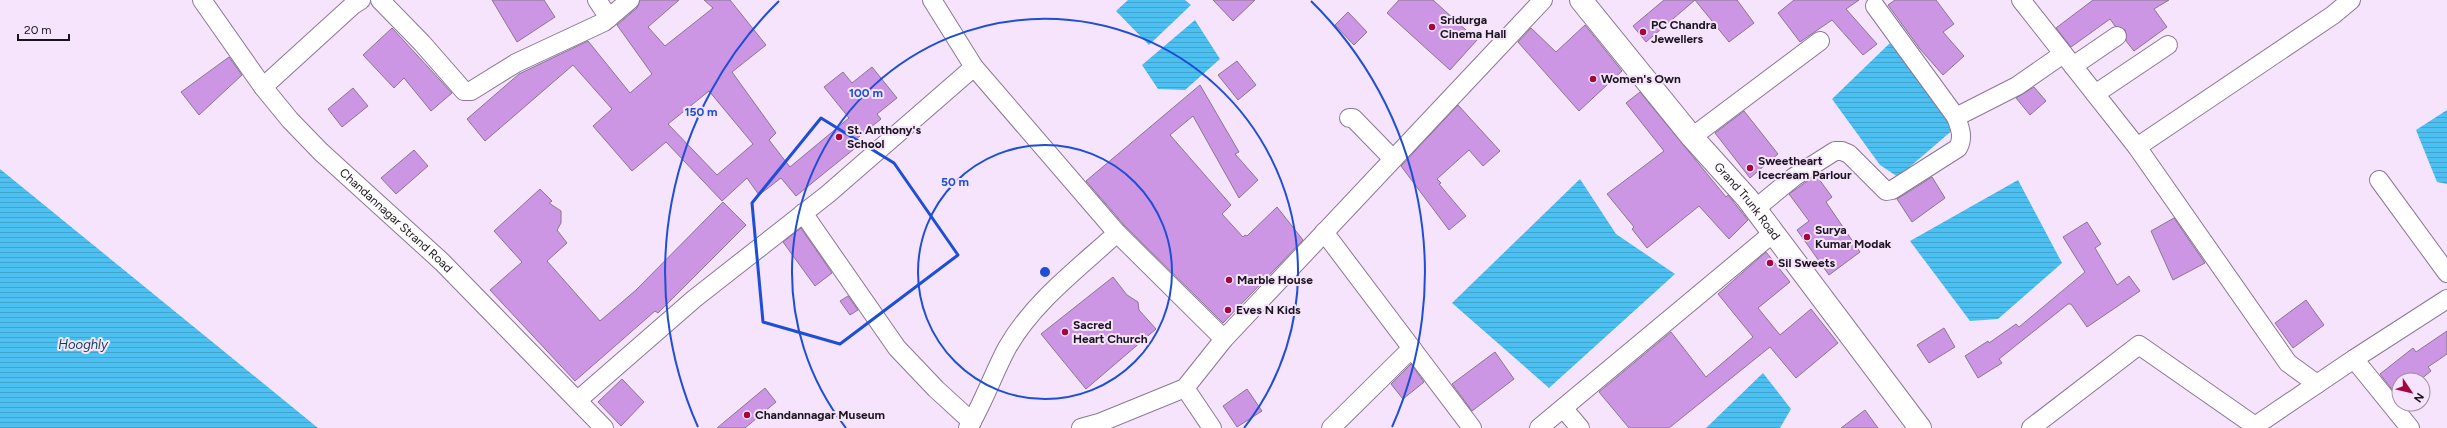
<svg xmlns="http://www.w3.org/2000/svg" width="2447" height="428" viewBox="0 0 2447 428" font-family="Figtree,sans-serif">
<style>
.water{fill:url(#water-rules)}
.building{fill:#cc96e4;stroke:#8a7792;fill-rule:evenodd}
.lines{fill:none;stroke-linecap:round;stroke-linejoin:round}
.minor-casing{stroke:#8b7894;stroke-width:20}
.primary-casing{stroke:#8b7894;stroke-width:24}
.minor{stroke:#fff;stroke-width:18}
.primary{stroke:#fff;stroke-width:22}
.marked{fill:none;stroke:#1d4ed8;stroke-width:3;stroke-linejoin:round}
.ring{fill:none;stroke:#1d4ed8;stroke-width:2}
.poi-dot{fill:#a3073d;stroke:#f5e4fc;stroke-width:1.5}
.labels{text-anchor:middle;stroke-width:4;stroke-linejoin:round;paint-order:stroke}
.poi-label{font-size:12px;font-weight:bold;fill:#1b141e;stroke:#f5e4fc;text-anchor:start}
.street-label{font-size:12px;fill:#1b141e;stroke:#f5e4fc}
.water-label{font-size:13px;font-style:italic;fill:#0a3e52;stroke:#f5e4fc}
.centre{fill:#1d4ed8;stroke:#f5e4fc;stroke-width:2}
.ring-label{font-size:12px;text-anchor:middle;font-weight:bold;fill:#1d4ed8;stroke:#f5e4fc;stroke-width:4;stroke-linejoin:round;paint-order:stroke}
</style>
<defs>
<pattern id="water-rules" width="6" height="5" patternUnits="userSpaceOnUse"><rect width="6" height="5" fill="#4cc0f1"/><path d="M0 2.5h6" fill="none" stroke="#42a4ce"/></pattern>
</defs>
<rect width="100%" height="100%" fill="#f5e4fc"/>
<!-- water -->
<path class="water" d="M1128,0H1185L1191,5L1149,45L1116,11Z
M1195,20L1220,59L1185,90L1158,89L1142,65Z
M1890,43L1955,128L1898,177L1880,165L1832,99Z
M2447,110V184L2437,182L2416,130Z
M0,169L318,428H0Z
M1580,179L1616,234L1675,274L1549,388L1452,303Z
M2018,180L2062,263L1998,319L1970,321L1910,241Z
M1763,373L1791,409L1780,428H1706Z"/>
<!-- building -->
<path class="building" d="M492,0H544L555,17L517,42Z
M640,0H679L648,27L665,46L713,8L704,0H730L766,45L732,72L776,133L769,140L790,167L849,118L824,87L843,72L852,83L872,67L897,98L877,114L881,119L855,140L859,145L796,196L781,178L759,195L747,178L722,201L666,142L632,171L593,126L612,109L573,65L485,141L467,119L519,74L588,41L630,93L652,74L617,25L637,8ZM709,91L753,144L717,175L668,124Z
M1213,0H1255L1233,21Z
M1399,0H1433L1477,40L1450,70L1387,13Z
M1664,0H1737L1754,23L1729,42L1695,0L1646,42L1633,26Z
M1794,0H1859L1846,9L1877,44L1863,55L1832,20L1800,42L1778,13Z
M1895,0H1936L1954,24L1943,32L1964,56L1943,75L1920,49L1888,5Z
M2093,0H2169L2154,9L2167,27L2134,51L2126,41L2125,30L2115,26L2110,19L2071,47L2056,28Z
M1348,12L1367,32L1354,45L1335,25Z
M1585,25L1622,71L1579,111L1518,42L1531,28L1556,52Z
M392,28L452,93L431,111L404,78L394,88L363,55Z
M229,57L242,75L199,115L181,92Z
M1237,61L1256,85L1238,100L1218,75Z
M1200,85L1239,152L1235,154L1258,180L1239,198L1193,116L1170,135L1231,205L1222,214L1243,237L1245,235L1247,236L1277,207L1303,240L1223,323L1125,226L1086,181Z
M2034,87L2046,101L2030,115L2016,98Z
M353,88L368,106L342,127L328,109Z
M1640,92L1726,197L1728,195L1748,220L1729,239L1699,206L1647,248L1632,229L1634,227L1607,194L1664,151L1626,103Z
M1458,105L1500,151L1483,166L1469,150L1437,179L1441,183L1439,184L1466,216L1449,230L1401,166Z
M1744,111L1778,154L1750,178L1715,133Z
M414,150L428,166L396,194L381,178Z
M1816,175L1832,197L1826,202L1860,252L1829,275L1797,230L1809,221L1789,194Z
M1932,177L1945,198L1912,222L1897,199Z
M540,189L552,201L549,203L561,211V223L557,230L567,243L547,261L600,321L636,290L723,202L746,225L658,313L655,311L575,381L490,290L522,262L494,231Z
M2174,218L2205,263L2173,280L2151,231Z
M2087,222L2101,244L2095,248L2117,285L2129,276L2140,291L2087,327L2071,304H2068L1999,359L2002,363L1978,378L1965,356L1988,341L1989,343L2016,324L2019,327L2085,272L2063,237Z
M801,228L832,273L815,286L783,242Z
M1766,252L1790,282L1758,308L1780,335L1811,309L1838,343L1796,378L1770,347L1669,428H1629L1599,392L1671,332L1706,377L1753,337L1718,294Z
M1113,277L1127,295L1138,302L1139,310L1156,329L1086,389L1041,334Z
M848,296L858,310L850,315L840,301Z
M2306,300L2324,325L2293,348L2275,323Z
M1944,328L1955,347L1929,363L1917,345Z
M2447,331V354L2428,367L2431,371L2420,380H2399V389L2394,392L2380,374L2413,348L2416,352Z
M1495,352L1514,379L1472,411L1452,384Z
M1411,364L1424,382L1403,399L1391,384Z
M622,379L644,402L621,426L598,402Z
M765,388L776,402L745,428H717Z
M1247,389L1262,411L1237,427L1223,406Z
M1865,410L1878,428H1841Z"/>
<g class="lines">
<!-- minor casing -->
<g class="minor-casing">
<g id="minor">
<path id="s1" d="M202,0L263,87L290,120L321,152L442,262L604,428"/>
<path d="M380,0L422,43L464,91H471L516,63L604,22L630,0"/>
<path d="M597,0L609,18"/>
<path d="M932,0L974,67L1117,233L1224,339"/>
<path d="M2021,0L2137,147L2288,363L2317,384L2354,359L2410,428"/>
<path d="M2073,66L2117,36"/>
<path d="M263,87L353,5L361,0"/>
<path d="M2095,94L2168,45"/>
<path d="M1956,117L2017,86L2063,54"/>
<path d="M1349,118H1353L1393,159"/>
<path d="M1692,137L1820,41"/>
<path d="M2137,147L2333,15L2351,0"/>
<path d="M2379,180L2447,273"/>
<path d="M1755,209L1794,177L1835,151H1842L1849,154L1886,191L1892,190L1958,148C1964,137 1960,128 1956,117L1875,6"/>
<path d="M803,213L897,348L936,389L972,422"/>
<path d="M1324,232L1472,428"/>
<path d="M2354,359L2447,299"/>
<path d="M1185,388L1212,428"/>
<path d="M578,400L694,299L828,194L974,67"/>
<path d="M1563,408L1580,428"/>
<path d="M968,428C984,402 993,374 1007,348C1033,302 1079,268 1117,233"/>
<path d="M1081,428L1099,423L1185,388L1224,339L1543,0"/>
<path d="M1331,428L1412,348"/>
<path d="M1539,428L1773,233"/>
<path d="M2031,428L2139,345L2255,426L2317,384"/>
</g>
</g>
<!-- primary casing -->
<g class="primary-casing">
<g id="primary">
<path id="s2" d="M1581,0L1692,137L1747,198L1920,428"/>
</g>
</g>
<!-- minor -->
<use href="#minor" class="minor"/>
<!-- primary -->
<use href="#primary" class="primary"/>
</g>
<!-- marked area -->
<path class="marked" d="M821,118L894,163L958,255L840,344L763,322L752,203Z"/>
<!-- distance rings -->
<g class="ring">
<circle cx="1045" cy="272" r="127"/>
<path d="M846 428A253 253 0 1 1 1244 428"/>
<path d="M698 427A380 380 0 0 1 779 1M1311 1A380 380 0 0 1 1392 427"/>
</g>
<!-- markers -->
<g class="poi-dot">
<circle cx="1432" cy="27" r="4"/>
<circle cx="1643" cy="32" r="4"/>
<circle cx="1593" cy="79" r="4"/>
<circle cx="839" cy="137" r="4"/>
<circle cx="1750" cy="168" r="4"/>
<circle cx="1807" cy="237" r="4"/>
<circle cx="1770" cy="263" r="4"/>
<circle cx="1229" cy="280" r="4"/>
<circle cx="1228" cy="310" r="4"/>
<circle cx="1065" cy="332" r="4"/>
<circle cx="747" cy="415" r="4"/>
</g>
<g class="labels">
<!-- poi labels -->
<g class="poi-label">
<text x="1440" y="24">Sridurga<tspan x="1440" dy="14">Cinema Hall</tspan></text>
<text x="1651" y="29">PC Chandra<tspan x="1651" dy="14">Jewellers</tspan></text>
<text x="1601" y="83">Women's Own</text>
<text x="847" y="134">St. Anthony's<tspan x="847" dy="14">School</tspan></text>
<text x="1758" y="165">Sweetheart<tspan x="1758" dy="14">Icecream Parlour</tspan></text>
<text x="1815" y="234">Surya<tspan x="1815" dy="14">Kumar Modak</tspan></text>
<text x="1778" y="267">Sil Sweets</text>
<text x="1237" y="284">Marble House</text>
<text x="1236" y="314">Eves N Kids</text>
<text x="1073" y="329">Sacred<tspan x="1073" dy="14">Heart Church</tspan></text>
<text x="755" y="419">Chandannagar Museum</text>
</g>
<!-- street labels -->
<g class="street-label">
<text dy="4" stroke="none"><textPath href="#s2" startOffset="261">Grand Trunk Road</textPath></text>
<text dy="4" stroke="none"><textPath href="#s1" startOffset="295">Chandannagar Strand Road</textPath></text>
</g>
<!-- water labels -->
<g class="water-label">
<text x="83" y="349">Hooghly</text>
</g>
</g>
<circle cx="1045" cy="272" r="6" class="centre"/>
<g class="ring-label">
<text x="866" y="97">100 m</text>
<text x="701" y="116">150 m</text>
<text x="955" y="186">50 m</text>
</g>
<!-- north arrow -->
<g transform="translate(2411 392) rotate(125)"><circle r="19" fill="#f5e4fc" stroke="#9e91a3"/>
<path d="M0-3L7 15L0 10L-7 15Z" fill="#a3073d"/>
<text y="-6" font-size="11" font-weight="bold" text-anchor="middle" fill="#1b141e">N</text>
</g>
<!-- scale -->
<path d="M18 34v6h51v-6" fill="none" stroke="#1b141e" stroke-width="2"/>
<text x="24" y="34" font-size="12" fill="#1b141e" stroke="#f5e4fc" stroke-width="3" paint-order="stroke">20 m</text>
</svg>
